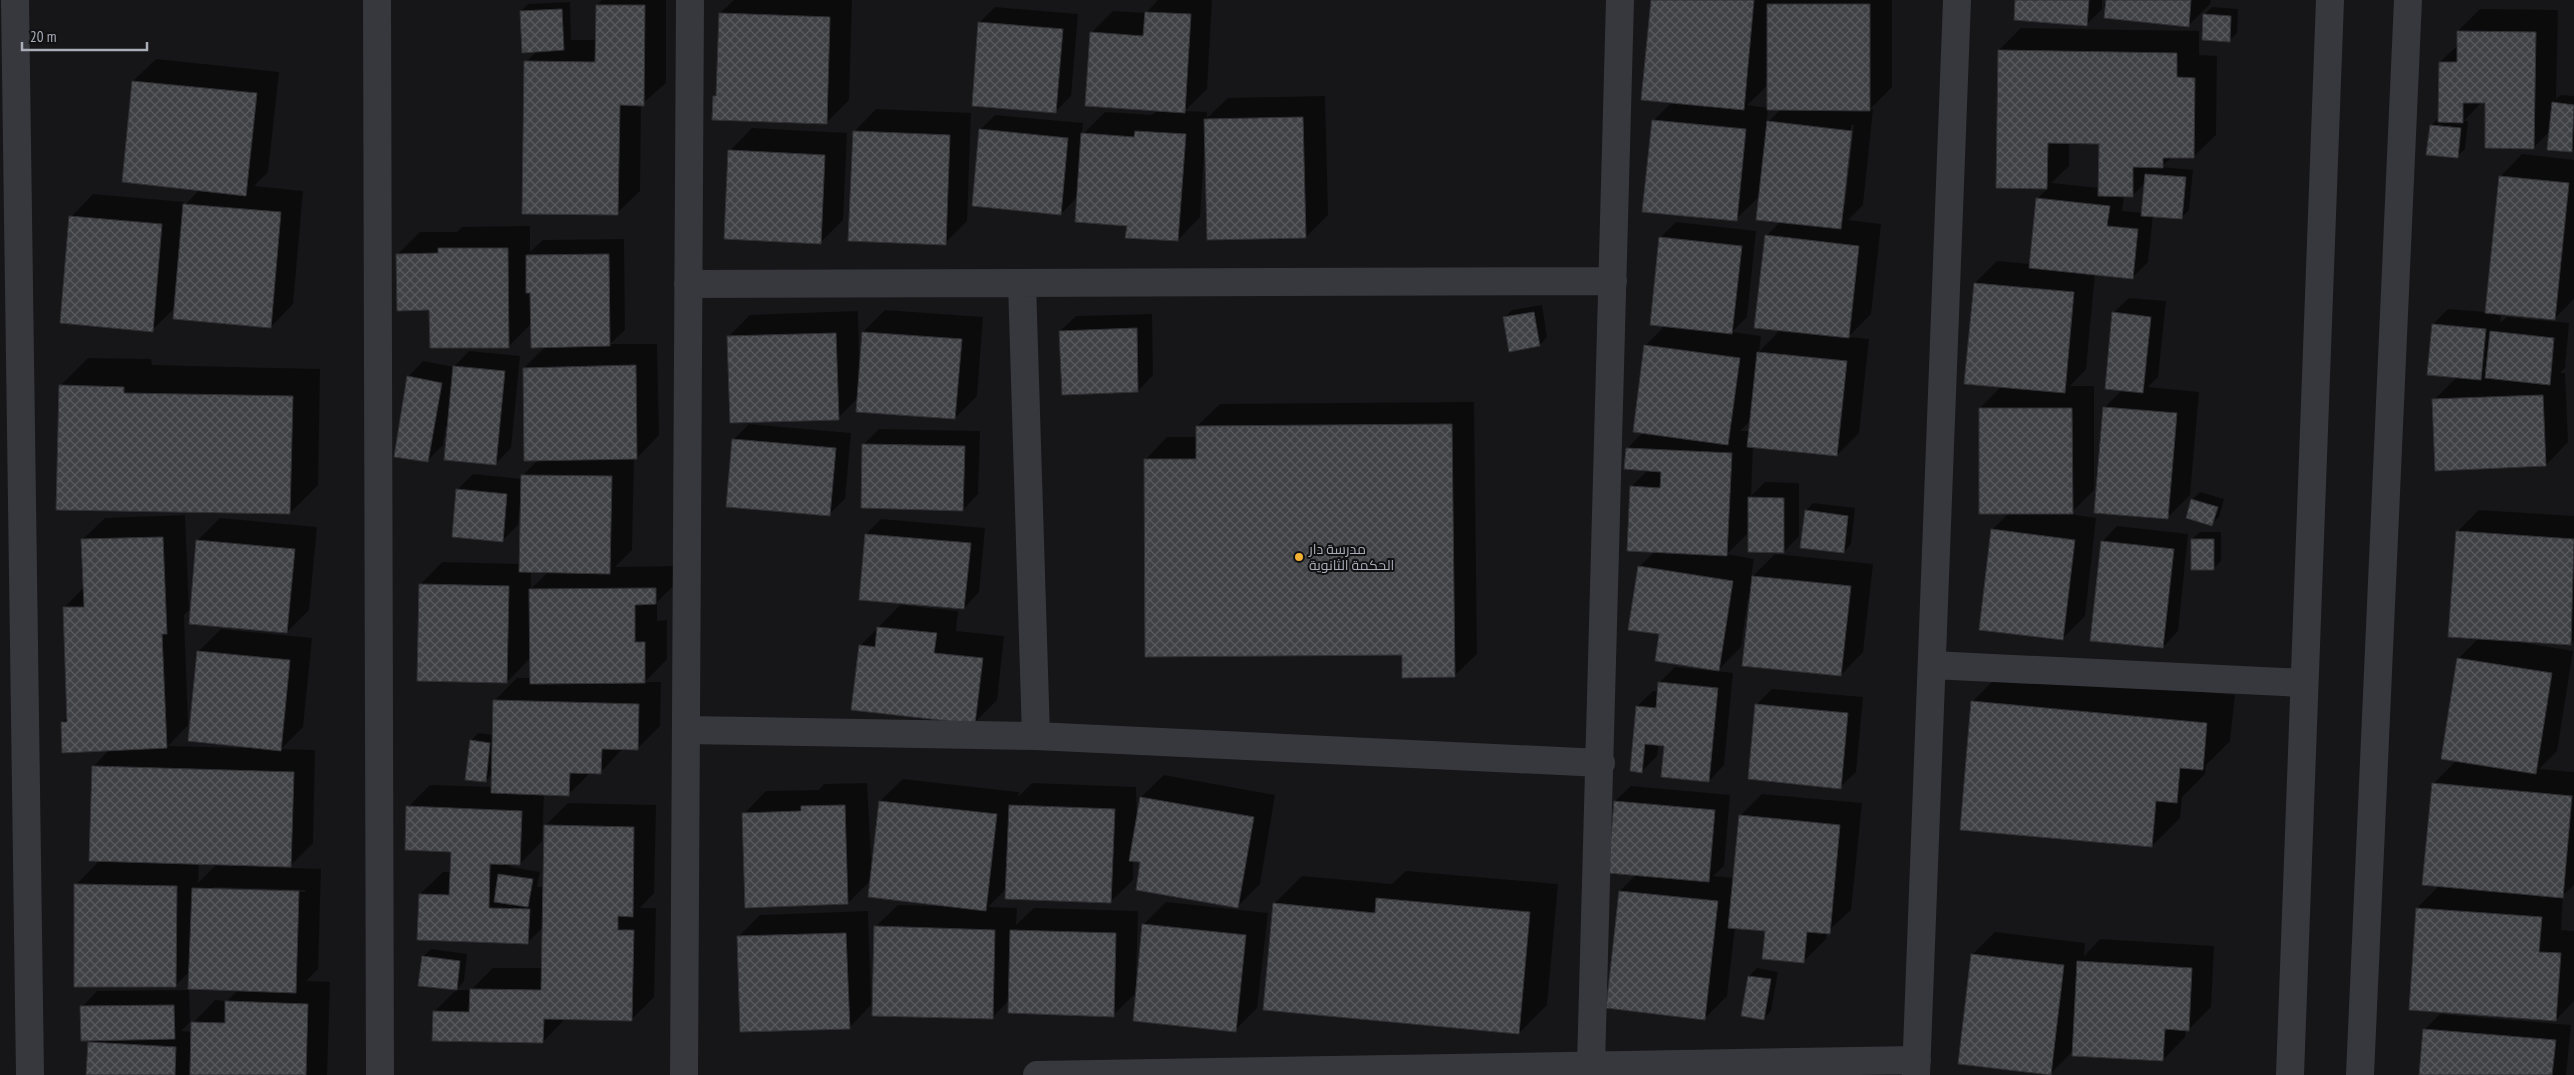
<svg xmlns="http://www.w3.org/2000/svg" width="2574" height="1075" viewBox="0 0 2574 1075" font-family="'PT Sans Narrow',Cairo,sans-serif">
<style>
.shadow{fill:#0007;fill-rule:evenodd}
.building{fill:url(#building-cross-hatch);stroke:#303034}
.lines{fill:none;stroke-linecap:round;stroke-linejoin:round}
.minor{stroke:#37383d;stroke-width:28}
.poi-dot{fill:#f2b134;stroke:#111113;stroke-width:2}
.labels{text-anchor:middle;stroke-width:4;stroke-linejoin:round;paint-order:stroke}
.poi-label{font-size:14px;fill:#a8adb8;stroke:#111113;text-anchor:start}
</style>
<defs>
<pattern id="building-cross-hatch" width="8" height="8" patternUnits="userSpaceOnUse" patternTransform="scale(1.25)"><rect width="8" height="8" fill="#404145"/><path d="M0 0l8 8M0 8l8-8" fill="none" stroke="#595a5e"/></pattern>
</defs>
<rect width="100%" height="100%" fill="#161618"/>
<!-- shadow -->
<path class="shadow" d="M602,0H666V83L641,105L640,191L617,213L526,62L537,51L521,11L528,4L570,2L571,40H596L597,5Z
M734,0H852L849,100L827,122L714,97L717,94L720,13Z
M1158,0H1212L1207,89L1185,111L1207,112V118L1228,98L1325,96L1328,215L1306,237L1206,156H1204L1200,217L1178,240L1128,225L1078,196L1061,214L980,130L995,115L1083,123L1082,135L1105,112L1152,115L1158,110L1091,33L1113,11L1146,13Z
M1652,0H1892V87L1870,109H1873L1863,205L1848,220L1881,224L1871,314L1848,337L1869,339L1859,433L1837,455L1753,446L1751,496L1765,482L1799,483V536L1784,552L1749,532L1727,554L1754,559L1751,578L1775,554L1873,564L1863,652L1841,675L1748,598L1741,647L1717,671L1733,673L1724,765L1709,781L1665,745L1659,744L1657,756L1642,771L1637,706L1653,691H1659L1660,682L1675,667L1714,671V669L1660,633L1639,567L1655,551L1631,487L1648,470L1627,449L1643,432L1646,345L1666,325L1660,238L1676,222L1756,231L1747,317L1732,332L1761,336L1759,352L1781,329L1766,236L1781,221L1760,196L1736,219L1653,121L1672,102ZM1766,78H1768V108L1747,105L1766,87ZM1768,109H1781L1766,124ZM1851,125H1854L1845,205H1842ZM1751,420L1750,431H1740Z
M2017,0H2102V9L2086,25Z
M2107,0H2211L2210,4L2188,26Z
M995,7L1078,14L1071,96L1056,111L979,23Z
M2212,7L2238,9L2237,33L2229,41L2204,15Z
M2480,9L2558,10L2556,99L2561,95L2574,96V149L2572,151L2550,131L2533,148L2487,102H2482L2464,121H2468L2465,149L2457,156L2431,126L2438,118L2440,62L2458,45V31Z
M2021,28L2199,31V55L2217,56L2216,135L2193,157H2172L2161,167L2193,170L2189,210L2181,218L2153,215L2148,262L2133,277L2095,273L2086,369L2070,386H2094V490L2070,514L2096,518L2085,616L2063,638L1992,530L2009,513L1980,408L2002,386L1975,283L1997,261L2031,264L2037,199L2048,188L1997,187L1999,50ZM2069,142H2100L2099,188L2051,183L2069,166ZM2145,183L2143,213L2122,211L2124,196H2132Z
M156,59L279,72L268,172L254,186L303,191L293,304L271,327L176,307L152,330L71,217L93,194L184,202V206L200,189L133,81Z
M876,109L971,113L967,221L945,243L854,132Z
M752,128L847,133L843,220L821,242L730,151Z
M2522,154L2574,160V299L2555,318L2501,314L2500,323L2507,317L2569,323L2565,368L2560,373H2565L2568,442L2546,465L2434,400L2457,377L2433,324L2448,309L2486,312L2500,177Z
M530,226V252L543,240L624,239L625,330L610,344H657L659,435L637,458H634L632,550L615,567L678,566V581L657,602V621L667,620V659L645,682H661L660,726L637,749L623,748L600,773L591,772L568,795L544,794L542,841L520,864L511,863V867L540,872L537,887H544L545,826L568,803L656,805L654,893L640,908H656L654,997L632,1019H565L543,1042L434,1012L456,990H471L493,968H543V927L527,943L420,894L443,872H451L452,850L408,807L430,785L492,787L493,773L485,781L471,741L478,733L494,735L495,700L517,678H531V657L507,682L420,585L442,562L521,564L522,504H520L518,525L503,540L457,490L473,474L522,479L523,475L538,460L524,368L546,346L532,323L509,346L430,309L398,254L420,232H457L462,227ZM531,571L548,572L531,589Z
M2129,298L2166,301L2158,377L2148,387L2199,392L2190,495L2168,517L2104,408L2122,390L2113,313Z
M1542,305L1547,337L1540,345L1504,318L1512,310Z
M885,310L983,317L977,396L955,418L858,398L838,418L728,337L750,315L858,311L859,358H861L863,332Z
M1152,314L1153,375L1138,391L1060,331L1076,316Z
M469,351L520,356L511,448L496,463L446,426L443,445L427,461L408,377L423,361L454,367Z
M88,358L151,359L152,365L320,369L318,485L290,513L60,386Z
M1474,402L1477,654L1454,676L1403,653L1145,460L1167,437H1197V426L1220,404Z
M749,424L851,433L845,499L829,514L734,439Z
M879,429L980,431L978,494L963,510L864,444Z
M2200,492L2224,499L2219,517L2211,524L2192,500Z
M1813,503L1855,508L1851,544L1844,552L1806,511Z
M2479,510L2574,516V640L2571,644L2521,640L2520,642L2573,651L2557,751L2539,769L2574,772V885L2563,895L2561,930L2574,931V1001L2556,1020L2417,908L2440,885L2433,784L2457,760L2443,758L2459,658L2479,638L2457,532Z
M185,515L189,610L184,615L188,725L168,746L248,748L198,652L221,629L312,638L303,727L281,749L315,750L313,843L290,866L257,865V867L321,869L318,969L306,981L330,982L327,1075H192V1059H190L189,1075H88L90,1043L93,1039L82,1007L97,991L189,990L190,971L175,986L76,885L100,860L94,766L110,749L62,722L68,717L64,608L84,587L82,540L105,518ZM199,863L217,864L198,883ZM213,887L305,890V892L213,890ZM189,988L238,990L227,1001L215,1000L193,1023V1032L181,1031L190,1022Z
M220,518L317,527L309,610L287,632L197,541Z
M881,519L985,528L979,592L964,608L866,534Z
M2117,526L2188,534L2178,631L2163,647L2102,542Z
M2200,532H2221V561L2213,569L2192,539Z
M900,605L958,611L956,631L1004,636L997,700L975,722L860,646Z
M2000,674L2235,695L2230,741L2206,765L2205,774L2182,797L2180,818L2152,846L1972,702Z
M1772,689L1863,697L1856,772L1840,787L1757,704Z
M1164,775L1275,795L1260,884L1237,907L1142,861L1133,860V880L1110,902L1007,888L988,907L1017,908L1016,925L1034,908L1138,911L1136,980H1138L1144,924L1166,902L1268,913L1257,1008L1235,1030L1137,992L1113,1015L1009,1000L992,1018L875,927L898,905L935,906L936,904L872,879L848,903L744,814L766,791L819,790L824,784L867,783L872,877L880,801L903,779L1019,792L1018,797L1032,783L1136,787L1137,824L1141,797Z
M1631,786L1730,795L1724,866L1713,876L1734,878L1740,816L1762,794L1862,803L1851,910L1827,932L1826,939L1804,961L1766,930L1735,927L1727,996L1705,1018L1620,891L1637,874L1615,801Z
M1406,871L1558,884L1547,1005L1519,1033L1274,904L1302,876L1392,884Z
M868,911L871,1005L849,1028L738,937L760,915Z
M1995,932L2085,943L2084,956L2100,939L2214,946L2211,1007L2189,1029H2186L2185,1037L2163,1060L2073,1051L2050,1074L1972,955Z
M431,949L467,954L464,981L457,989L423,957Z
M1757,968L1778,972L1771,1011L1763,1019L1742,1015L1749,976Z
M2440,1014L2571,1025L2566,1075H2420L2425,1029Z"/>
<!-- building -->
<path class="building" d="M1651,0H1754L1744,110L1641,100Z
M2015,0H2089L2087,26L2014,20Z
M2106,0H2191L2189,27L2104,18Z
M1767,4H1870V111L1767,110Z
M596,5H645L644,106L620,105L618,215L522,214L524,61L595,62Z
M562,9L564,50L522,53L520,11Z
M1145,12L1191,14L1185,113L1085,106L1090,32L1143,36Z
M719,13L830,17L827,124L712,120L713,96H716Z
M2203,14L2231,16L2230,42L2202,40Z
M978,22L1063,29L1056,113L972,106Z
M2457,31L2536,32L2534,149L2485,148V103H2463V123L2438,122L2439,62H2457Z
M1998,50L2177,53V77L2195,78L2194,158H2163V168L2133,167V197L2098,196L2099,144L2048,143L2047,189L1996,188Z
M132,81L257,93L246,196L122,182Z
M2552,102L2574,105L2572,152L2547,150Z
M1303,117L1306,238L1207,240L1204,119Z
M1652,120L1746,129L1737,221L1642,212Z
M1767,121L1852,131L1841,229L1756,220Z
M2430,125L2461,128L2458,158L2426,155Z
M979,129L1068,138L1061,215L972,206Z
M853,131L950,135L946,245L848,241Z
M1135,131L1186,134L1178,241L1125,238L1127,226L1075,222L1081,133L1134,137Z
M728,150L825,155L821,244L724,239Z
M2145,174L2186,177L2182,219L2141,216Z
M2499,176L2569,183L2555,320L2485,313Z
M2036,198L2110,206L2107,226L2138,229L2133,279L2029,268Z
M183,204L281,212L271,328L173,319Z
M69,216L162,224L153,332L60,323Z
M1765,235L1859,246L1849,338L1754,328Z
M1659,237L1742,246L1732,334L1650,325Z
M438,248H508L509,348H430L429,310L397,311L396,254L438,253Z
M609,254L610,346L531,348L530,293H526V255Z
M1974,283L2074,292L2065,393L1964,384Z
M1534,312L1540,346L1509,352L1503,317Z
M2112,312L2151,317L2143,393L2105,389Z
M2432,324L2486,329L2481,380L2427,375Z
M1137,328L1138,392L1062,395L1059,331Z
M2490,331L2554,338L2550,385L2485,378Z
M862,332L962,339L955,419L856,412Z
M836,333L839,420L730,423L727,336Z
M1644,345L1740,358L1728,445L1633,432Z
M1757,352L1847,361L1837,456L1747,447Z
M636,365L637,459L524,461L523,368Z
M453,366L505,371L496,465L444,460Z
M407,376L442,383L428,462L394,457Z
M59,385L124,387V393L293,396L290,514L56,510Z
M2543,395L2546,466L2435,471L2432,399Z
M2103,407L2177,413L2168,519L2094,513Z
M1979,408H2072L2073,514H1979Z
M1452,424L1455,677L1402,678V655L1145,657L1144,459H1196V426Z
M732,439L836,448L830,516L726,507Z
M862,444L965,446L963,511L861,508Z
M1626,448L1732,453L1727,556L1627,551L1630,486L1660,488L1661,472L1624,469Z
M521,475L612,476L610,574L519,572Z
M456,489L507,494L503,542L452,537Z
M1748,497L1784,498V553L1748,552Z
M2191,499L2218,507L2212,526L2186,518Z
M1805,510L1848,516L1844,553L1800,548Z
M1991,529L2075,540L2063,640L1979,630Z
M2456,531L2574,539L2571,645L2448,637Z
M865,534L971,543L964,609L859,600Z
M163,537L167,634H162L167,748L62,753L61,722H67L63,607H84L81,539Z
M2191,539H2214V570H2191Z
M196,540L295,549L287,633L189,624Z
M2101,541L2174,549L2163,648L2090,641Z
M1638,566L1733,581L1719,671L1655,661L1659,634L1628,630Z
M1752,576L1851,586L1841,676L1742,666Z
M419,584L509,586L507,683L417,681Z
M656,588V604L635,605V642H645V683L530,684L529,589Z
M877,627L937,633L934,653L983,658L975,724L851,710L859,645L875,647Z
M197,651L290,660L281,751L188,741Z
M2457,658L2552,673L2536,774L2441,759Z
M1658,682L1718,688L1709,782L1661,777L1664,746L1645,744L1642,773L1630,771L1636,706L1656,708Z
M493,700L639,704L638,750L602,749L601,774L570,773L569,796L491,793Z
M1971,701L2207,723L2203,770L2180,768L2177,803L2156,801L2152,847L1960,830Z
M1755,704L1848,713L1841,789L1748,779Z
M470,740L490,743L486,782L465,780Z
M92,766L294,772L291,867L89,861Z
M2432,783L2572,796L2563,898L2422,885Z
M1140,797L1254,817L1238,908L1136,890L1140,862L1129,861Z
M879,801L997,814L986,911L868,897Z
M1614,801L1715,810L1709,882L1608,873Z
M845,805L848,904L745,908L742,813L801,811V806Z
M1009,805L1115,809L1111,903L1005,899Z
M406,806L522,811L520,865L490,864L489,908L530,909L528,944L417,940L419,894L449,895L451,852L405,850Z
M1739,815L1840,825L1830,934L1807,932L1804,963L1762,959L1765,931L1728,928Z
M544,825L634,827L633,917L618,916V930H634L632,1021L544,1019L543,1043L432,1041L433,1011L469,1012L470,989L541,990Z
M498,874L533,879L528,907L494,902Z
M74,884L177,886L176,987H74Z
M192,888L299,891L296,993L188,989Z
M1619,891L1718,901L1705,1020L1606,1008Z
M1376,898L1530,912L1519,1034L1263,1010L1273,903L1375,913Z
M2416,908L2542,917L2539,952L2561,953L2556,1021L2409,1010Z
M1142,924L1246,935L1236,1032L1133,1021Z
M874,926L995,930L993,1019L872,1016Z
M1010,930L1116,933L1114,1017L1008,1013Z
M846,933L850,1029L740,1032L737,936Z
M1971,954L2064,965L2051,1075L1958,1064Z
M422,956L460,961L457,990L418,986Z
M2077,961L2192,968L2189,1031L2165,1029L2163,1061L2072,1056Z
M1748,976L1771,979L1764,1020L1741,1016Z
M225,1001L308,1004L306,1075H190L191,1022L225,1023Z
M174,1005L175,1039L81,1041L80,1006Z
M2423,1029L2556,1040L2552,1075H2419Z
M88,1042L176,1047L175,1075H86Z"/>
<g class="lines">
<!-- minor -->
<path class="minor" d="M15,0L30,1075
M377,0L380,1075
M1022,283L1036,736
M688,284L1613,281
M1932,665L2304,683
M686,730L1036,736L1601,763
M1591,1065L1620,0
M684,1075L690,0
M1037,1075L1917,1060
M1916,1075L1957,0
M2290,1075L2330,0
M2360,1075L2408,0"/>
</g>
<!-- markers -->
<circle class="poi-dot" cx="1299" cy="557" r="5"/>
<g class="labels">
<!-- poi labels -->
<g class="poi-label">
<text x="1309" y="554">مدرسة دار<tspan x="1309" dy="16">الحكمة الثانوية</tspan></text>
</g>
</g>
<!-- scale -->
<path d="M22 42v8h125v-8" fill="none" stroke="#a8adb8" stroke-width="2.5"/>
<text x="30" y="42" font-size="15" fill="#a8adb8" stroke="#111113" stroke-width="4" paint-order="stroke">20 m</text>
</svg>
